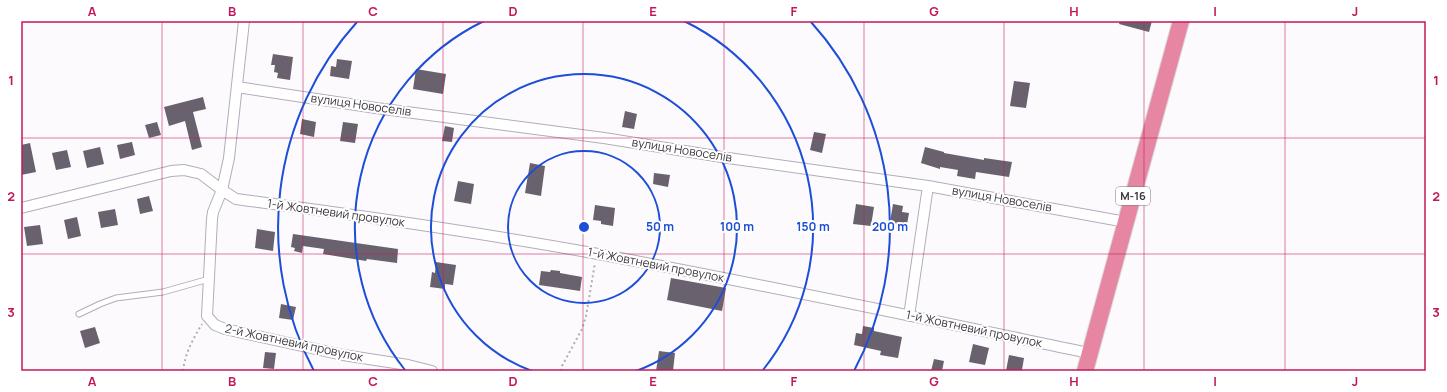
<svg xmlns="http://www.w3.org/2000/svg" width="1447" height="392" viewBox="0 0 1447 392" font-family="Manrope,sans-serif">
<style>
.building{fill:#69626e}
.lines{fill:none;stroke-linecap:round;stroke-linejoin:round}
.service-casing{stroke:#b4acba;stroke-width:7}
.minor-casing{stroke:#b4acba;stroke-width:12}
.trunk-casing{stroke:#d8d7d9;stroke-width:18}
.path{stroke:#afadb1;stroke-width:2;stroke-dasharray:2 3;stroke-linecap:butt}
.service{stroke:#fff;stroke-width:5}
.minor{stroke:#fff;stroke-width:10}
.trunk{stroke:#e786a2;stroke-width:16}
.grid{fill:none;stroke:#c2185b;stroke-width:1;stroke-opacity:0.55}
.ring{fill:none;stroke:#1d4ed8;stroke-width:2}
.labels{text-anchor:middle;stroke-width:4;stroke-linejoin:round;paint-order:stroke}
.shield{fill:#fff;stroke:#777479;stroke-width:1}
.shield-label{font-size:11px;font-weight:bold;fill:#3d393f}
.street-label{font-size:12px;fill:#3d393f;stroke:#fff}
.centre{fill:#1d4ed8;stroke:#fff;stroke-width:2}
.ring-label{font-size:12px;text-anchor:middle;font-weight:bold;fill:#1d4ed8;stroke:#fff;stroke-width:4;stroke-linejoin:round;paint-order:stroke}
.neatline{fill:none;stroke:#c2185b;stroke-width:1.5}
.grid-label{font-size:13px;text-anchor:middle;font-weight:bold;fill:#c2185b}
</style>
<rect width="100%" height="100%" fill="#fcfafd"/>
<!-- building -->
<path class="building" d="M1120,21H1152L1149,32L1119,24Z
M273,54L293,57L290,80L277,78L278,73L274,72L275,65H271Z
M337,59L352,61L349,79L330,76L331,66L336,67Z
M416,69L446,74L443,94L413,89Z
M1014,81L1030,83L1026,108L1010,106Z
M203,97L206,109L193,112L202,147L192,150L185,121L169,126L164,107Z
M625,111L637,114L634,129L622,127Z
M302,119L316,122L314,137L300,134Z
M157,122L161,135L149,138L145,125Z
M343,122L358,124L355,143L340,141Z
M445,126L454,128L452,142L442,141Z
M814,132L826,134L822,153L810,150Z
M132,142L135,155L120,159L117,145Z
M30,143L36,172L21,175V145Z
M100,147L104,164L87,168L83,151Z
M925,147L944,152V153L984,160V158L1012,162L1009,177L976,172L975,179L957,176L958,170L940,167V169L921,163Z
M67,150L71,167L56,170L52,153Z
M530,163L545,166L541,196L525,193Z
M654,173L670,175L668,187L653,184Z
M458,181L474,184L471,204L454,201Z
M149,196L153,211L140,214L137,199Z
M856,204L874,207L871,226L853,224Z
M893,204L903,206L902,212L909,213L906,230L889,228Z
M595,205L615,208L613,226L601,224V221L593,220Z
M115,209L118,225L101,228L98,212Z
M77,217L81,236L68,239L64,220Z
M40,225L43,244L27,246L24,227Z
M257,229L275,232L273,251L255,248Z
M293,234L398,249L397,263L367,259L366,261L323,254L324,249L303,246L302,253L294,251L295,248L291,247Z
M436,262L456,265L453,285L445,284V289L430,287L432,272L435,273Z
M551,270L560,271V273L582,277L580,291L539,285L541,271L550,272Z
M671,278L726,288L722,311L667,300Z
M281,304L296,307L293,320L279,318Z
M863,326L874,328V331L902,337L898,358L880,355L881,351L854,345L856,333L862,334Z
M95,327L100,343L85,348L80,331Z
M973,344L989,348L985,365L969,362Z
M659,351L675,353L673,371H656Z
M265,352L276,353L274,369L263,368Z
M1009,355L1024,358L1022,370L1006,371Z
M934,359L944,361L942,371H931Z"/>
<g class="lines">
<!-- service casing -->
<g class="service-casing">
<path id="service" d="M79,314L100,304L116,298L163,292L209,279"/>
</g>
<!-- minor casing -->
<g class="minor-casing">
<path id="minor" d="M244,21L229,158L222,190L213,212L212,219L207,316L215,325L225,329L343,355L408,365L432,371
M237,87L376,108L604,138L728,158L928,186L1126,222
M21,208L171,171L184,170L201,174L222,190L236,199C357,215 478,232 598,254C762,284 926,319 1089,353
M909,316L928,186"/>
</g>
<!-- trunk casing -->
<g class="trunk-casing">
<path id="trunk" d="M1085,371L1181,21"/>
</g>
<!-- path -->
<path class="path" d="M183,371C185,353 193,339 202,324
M561,371L562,366L582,329L586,316L595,263"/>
<!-- service -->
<use href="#service" class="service"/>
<!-- minor -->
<use href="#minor" class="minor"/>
<!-- trunk -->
<use href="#trunk" class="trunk"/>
</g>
<!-- grid -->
<path class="grid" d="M162,21V371M303,21V371M443,21V371M583,21V371M724,21V371M864,21V371M1004,21V371M1144,21V371M1285,21V371M21,138H1426M21,254H1426"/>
<!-- distance rings -->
<g class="ring">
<circle cx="584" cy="227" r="76"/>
<path d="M532 371A153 153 0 1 1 636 371"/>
<path d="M405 370A229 229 0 0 1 484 21M684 21A229 229 0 0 1 763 370"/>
<path d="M314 371A306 306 0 0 1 357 22M811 22A306 306 0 0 1 854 371"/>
</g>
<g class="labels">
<!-- shield labels -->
<rect class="shield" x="1116" y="187" width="34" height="18" rx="3"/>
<g class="shield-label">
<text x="1133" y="200">М-16</text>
</g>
<!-- street labels -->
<g class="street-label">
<text transform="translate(361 105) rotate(8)" y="4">вулиця Новоселів</text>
<text transform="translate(682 150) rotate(9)" y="4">вулиця Новоселів</text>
<text transform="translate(1002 199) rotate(10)" y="4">вулиця Новоселів</text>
<text transform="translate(336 213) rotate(8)" y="4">1-й Жовтневий провулок</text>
<text transform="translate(656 265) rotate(11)" y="4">1-й Жовтневий провулок</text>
<text transform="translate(974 329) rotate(12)" y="4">1-й Жовтневий провулок</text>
<text transform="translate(294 343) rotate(12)" y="4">2-й Жовтневий провулок</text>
</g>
</g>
<circle cx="584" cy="227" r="6" class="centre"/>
<g class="ring-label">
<text x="660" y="231">50 m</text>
<text x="737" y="231">100 m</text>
<text x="813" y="231">150 m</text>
<text x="890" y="231">200 m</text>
</g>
<!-- border -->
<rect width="1447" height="392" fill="none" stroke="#ffffff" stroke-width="44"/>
<rect x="22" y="22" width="1403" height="348" class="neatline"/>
<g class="grid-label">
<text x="92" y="16">A</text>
<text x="232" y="16">B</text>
<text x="373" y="16">C</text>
<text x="513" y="16">D</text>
<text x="653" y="16">E</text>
<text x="794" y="16">F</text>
<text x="934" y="16">G</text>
<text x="1074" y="16">H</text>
<text x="1215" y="16">I</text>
<text x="1355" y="16">J</text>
<text x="11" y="85">1</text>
<text x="1436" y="85">1</text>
<text x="11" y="201">2</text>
<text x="1436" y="201">2</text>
<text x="11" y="317">3</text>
<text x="1436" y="317">3</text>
<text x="92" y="386">A</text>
<text x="232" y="386">B</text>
<text x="373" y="386">C</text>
<text x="513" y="386">D</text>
<text x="653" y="386">E</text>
<text x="794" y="386">F</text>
<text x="934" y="386">G</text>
<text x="1074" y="386">H</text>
<text x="1215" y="386">I</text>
<text x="1355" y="386">J</text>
</g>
</svg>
